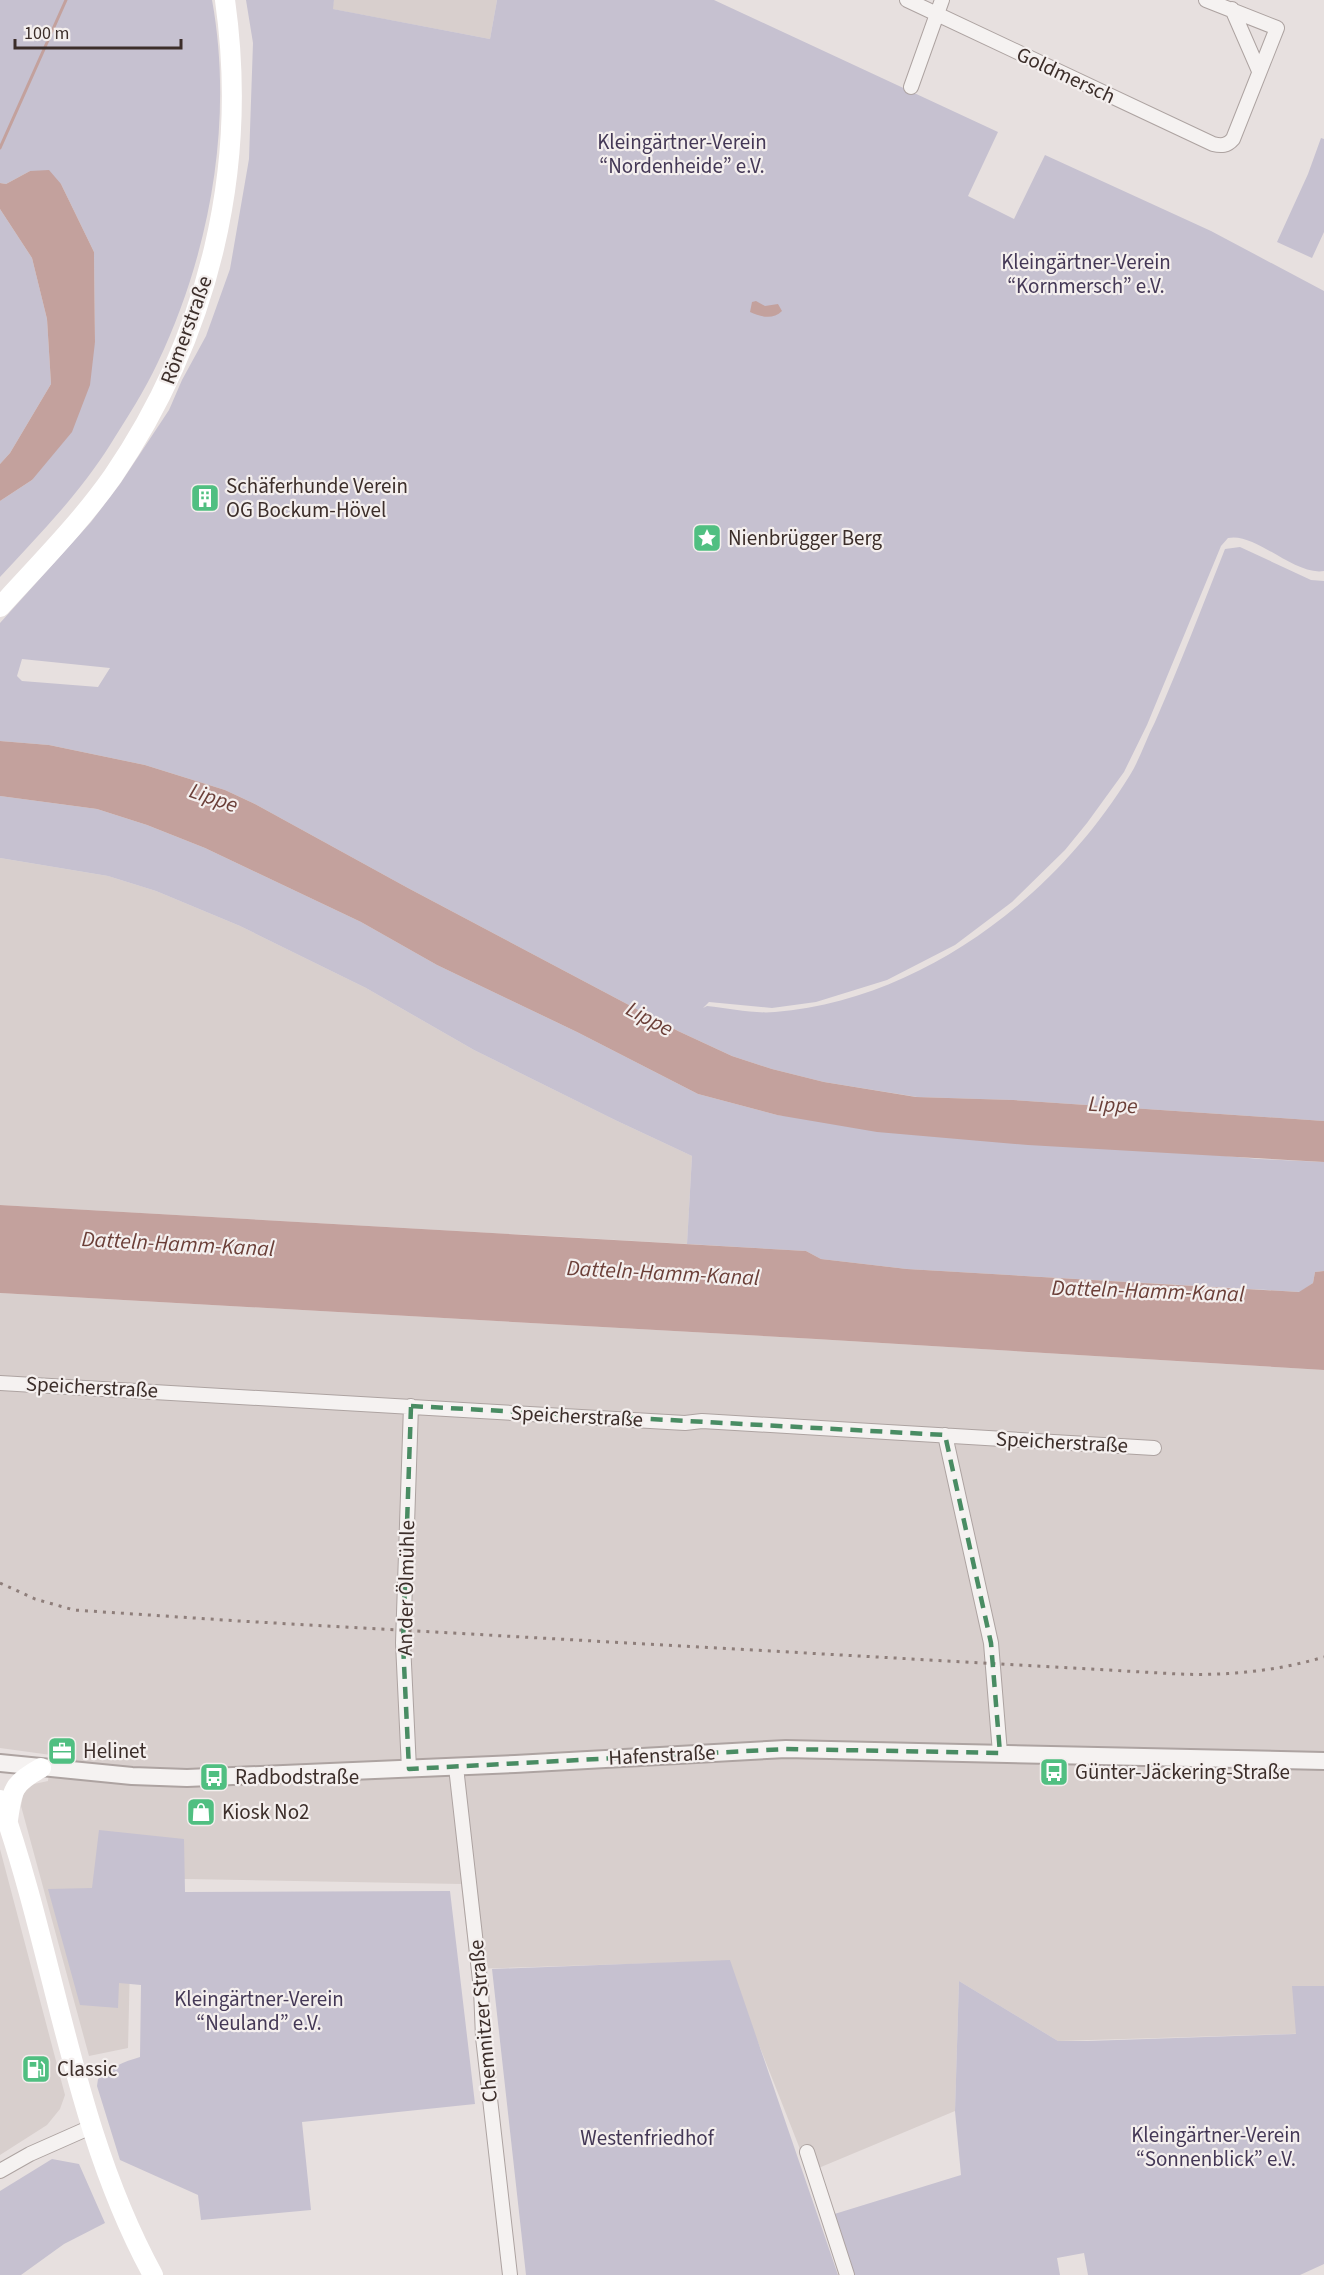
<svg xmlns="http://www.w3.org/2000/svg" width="1324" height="2275" viewBox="0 0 1324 2275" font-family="'Source Sans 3',sans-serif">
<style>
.built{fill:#d8cfcd}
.green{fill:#c6c1d0;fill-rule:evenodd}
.water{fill:#c3a19d}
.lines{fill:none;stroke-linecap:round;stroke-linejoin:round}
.stream{stroke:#c3a19d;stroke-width:3}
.minor-casing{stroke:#ada3a1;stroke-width:16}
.tertiary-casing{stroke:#ada3a1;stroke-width:20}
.minor{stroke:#f5f2f1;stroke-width:14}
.tertiary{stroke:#f5f2f1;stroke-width:16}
.secondary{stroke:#fff;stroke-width:20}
.rail{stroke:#8e7e7a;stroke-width:3;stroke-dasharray:3 6;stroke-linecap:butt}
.marked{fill:none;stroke:#498c63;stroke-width:4.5;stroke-dasharray:12 8;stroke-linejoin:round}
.labels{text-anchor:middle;stroke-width:4.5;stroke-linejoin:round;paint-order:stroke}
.street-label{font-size:21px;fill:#3c2e2a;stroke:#f4efee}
.park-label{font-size:21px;fill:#443856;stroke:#f4efee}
.poi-label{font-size:21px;fill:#3c2e2a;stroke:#f4efee;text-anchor:start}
.water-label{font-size:22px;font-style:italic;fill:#6b3f38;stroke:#f4efee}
</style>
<rect width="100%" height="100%" fill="#e7e0df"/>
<!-- built -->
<path class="built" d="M334,0H497L490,39L332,9Z
M0,858L108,876L156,891L240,926L366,988L474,1050L615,1120L692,1156L687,1244L0,1205Z
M0,1293L816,1339L1324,1370V2033L1058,2041L959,1981L955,2111L809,2172L726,1961L471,1969L461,1884L132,1878L128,2048L89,2056L21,1806L23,1795L27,1789L34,1784L48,1781L51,1755L0,1748Z
M0,1849L65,2095L60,2109L47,2125L0,2155Z"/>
<!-- green -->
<path class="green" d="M0,0H212C234,120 210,253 158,362C145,390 127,418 110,445C80,493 39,535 0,577V501L32,480L95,342L94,252L61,184L30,171L6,184L0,183Z
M246,0H334L333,9L490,39L497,0H714L998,132L968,196L1014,219L1045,155L1211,231L1324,291V571C1294,576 1256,532 1228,538L1221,546L1147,725L1124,772L1087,823L1065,850L1012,902L955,945L887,980L816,1002L772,1008L709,1002L703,1008L707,1006C729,1008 753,1014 775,1012C921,1000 1055,898 1130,775C1140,759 1146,739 1155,722C1180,665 1202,607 1225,549L1240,547L1311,580L1324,581V1121L1013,1100L917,1097L824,1082L772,1069L732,1056L678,1031L408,888L255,804L225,790L145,765L49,745L0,741V623L91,522L120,484L169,410L182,380L206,336L230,269L249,159L253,43ZM22,659L110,668L98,687L22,681L17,676Z
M1321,138L1324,139V232L1312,258L1277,242L1308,174Z
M0,209L32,258L47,319L51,384L10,453L0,464Z
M0,796L97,809L147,825L205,848L361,922L437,965L577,1032L698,1094L777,1115L1259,1159L1324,1162V1271L1315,1272L1313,1283L1300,1292L907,1269L821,1259L806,1251L687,1244L692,1156L615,1120L474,1050L366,988L240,926L156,891L108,876L0,858Z
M99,1830L184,1839L185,1892L450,1891L475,2104L302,2122L311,2210L201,2220L198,2195L120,2160L97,2086L98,2079C111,2067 123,2062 140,2057L141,1985L119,1983L118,2008L80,2005L48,1889L92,1888Z
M730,1960L838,2275H526L492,1969Z
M959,1981L1058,2041H1087L1296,2034L1292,1986H1324V2264L1300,2275H1088L1084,2253L1057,2258L1060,2275H849L828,2216L961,2175L955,2111Z
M52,2159L79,2164L105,2223L64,2244L21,2275H0V2191Z"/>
<!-- water -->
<path class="water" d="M49,170L61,184L94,252L95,342L90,385L72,432L32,480L0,501V464L10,453L51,384L47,319L32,258L0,209V183L6,184L30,171Z
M756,301L765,306L778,304L782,311C773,320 761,317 750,312L752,302Z
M0,741L49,745L145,765L225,790L255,804L408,888L678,1031L732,1056L772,1069L824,1082L916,1097L1013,1100L1324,1121V1162L1028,1145L877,1132L777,1115L698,1094L577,1032L437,965L361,922L205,848L147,825L97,809L0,796Z
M0,1205L806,1251L821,1259L907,1269L1299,1292L1313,1283L1315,1272L1324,1271V1370L816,1339L0,1293Z"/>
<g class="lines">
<!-- stream -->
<path class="stream" d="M0,148L66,0"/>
<!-- minor casing -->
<g class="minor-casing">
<path id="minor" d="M907,0L1213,144C1221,146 1227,146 1233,139L1277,28L1206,0
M1232,9L1259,71
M911,87L942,0
M0,1383L685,1423L702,1421L1154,1448
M945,1435L991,1643L1000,1753
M456,1767L481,1989L483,2037L510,2275
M409,1769L403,1643L411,1406
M807,2152L847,2275
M0,2171L30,2154L91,2127"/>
</g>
<!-- tertiary casing -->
<g class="tertiary-casing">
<path id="tertiary" d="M0,1763L132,1776L187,1778L515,1764L786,1749L1324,1761"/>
</g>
<!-- minor -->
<use href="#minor" class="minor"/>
<!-- tertiary -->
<use href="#tertiary" class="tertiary"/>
<!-- secondary -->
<path class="secondary" d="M0,607C39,564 80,523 113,476C209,335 249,169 225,0
M0,1800C56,1957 72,2127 153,2275
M8,1820C12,1790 13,1783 41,1768"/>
<!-- rail -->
<path class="rail" d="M0,1583L35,1599L74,1610L239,1621L1178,1674C1227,1676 1277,1671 1324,1657"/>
</g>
<!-- marked area -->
<path class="marked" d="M411,1406L945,1435L991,1643L1000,1753L786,1749L409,1769L403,1643Z"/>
<!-- icons -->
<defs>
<g id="building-square" transform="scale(1.5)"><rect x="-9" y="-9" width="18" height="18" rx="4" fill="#50bf81" stroke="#f4efee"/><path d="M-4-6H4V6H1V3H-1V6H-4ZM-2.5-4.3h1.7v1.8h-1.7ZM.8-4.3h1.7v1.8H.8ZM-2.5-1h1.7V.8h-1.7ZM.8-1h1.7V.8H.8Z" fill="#fff"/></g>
<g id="sight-square" transform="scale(1.5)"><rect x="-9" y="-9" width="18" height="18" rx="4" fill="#50bf81" stroke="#f4efee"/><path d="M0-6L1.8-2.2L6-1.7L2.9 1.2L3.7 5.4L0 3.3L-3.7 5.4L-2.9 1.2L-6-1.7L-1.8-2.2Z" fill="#fff"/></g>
<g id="office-square" transform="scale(1.5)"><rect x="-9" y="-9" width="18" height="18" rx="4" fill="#50bf81" stroke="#f4efee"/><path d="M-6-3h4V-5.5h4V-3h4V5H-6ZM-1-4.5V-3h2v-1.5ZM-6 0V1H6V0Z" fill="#fff"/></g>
<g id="bus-square" transform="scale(1.5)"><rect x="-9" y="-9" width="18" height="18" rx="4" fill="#50bf81" stroke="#f4efee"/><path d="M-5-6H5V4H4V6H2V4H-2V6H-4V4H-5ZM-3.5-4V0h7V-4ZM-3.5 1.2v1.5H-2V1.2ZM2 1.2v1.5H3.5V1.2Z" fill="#fff"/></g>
<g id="shop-square" transform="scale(1.5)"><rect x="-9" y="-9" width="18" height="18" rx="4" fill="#50bf81" stroke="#f4efee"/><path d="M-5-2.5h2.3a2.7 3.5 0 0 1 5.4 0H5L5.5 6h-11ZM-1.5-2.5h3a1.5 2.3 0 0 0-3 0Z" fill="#fff"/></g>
<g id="fuel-square" transform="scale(1.5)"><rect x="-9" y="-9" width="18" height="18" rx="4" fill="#50bf81" stroke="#f4efee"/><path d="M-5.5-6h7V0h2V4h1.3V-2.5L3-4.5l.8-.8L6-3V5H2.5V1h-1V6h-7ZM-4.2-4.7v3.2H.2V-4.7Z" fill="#fff"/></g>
</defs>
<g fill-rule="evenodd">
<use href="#building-square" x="205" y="498"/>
<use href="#sight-square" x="707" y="538"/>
<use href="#office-square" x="62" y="1751"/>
<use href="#bus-square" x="1054" y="1772"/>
<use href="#bus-square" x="214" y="1777"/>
<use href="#shop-square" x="201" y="1812"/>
<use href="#fuel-square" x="36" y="2069"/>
</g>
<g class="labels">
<!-- street labels -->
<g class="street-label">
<text transform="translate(1066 75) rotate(25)" y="7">Goldmersch</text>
<text transform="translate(186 330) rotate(-70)" y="7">Römerstraße</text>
<text transform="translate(92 1387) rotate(3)" y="7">Speicherstraße</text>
<text transform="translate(577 1416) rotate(3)" y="7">Speicherstraße</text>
<text transform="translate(1062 1442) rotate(3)" y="7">Speicherstraße</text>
<text transform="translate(406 1588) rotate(-89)" y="7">An der Ölmühle</text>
<text transform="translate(662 1755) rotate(-3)" y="7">Hafenstraße</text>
<text transform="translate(483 2021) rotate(-95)" y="7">Chemnitzer Straße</text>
</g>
<!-- park labels -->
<g class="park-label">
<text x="682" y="149">Kleingärtner-Verein<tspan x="682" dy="24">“Nordenheide” e.V.</tspan></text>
<text x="1086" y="269">Kleingärtner-Verein<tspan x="1086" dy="24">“Kornmersch” e.V.</tspan></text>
<text x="259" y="2006">Kleingärtner-Verein<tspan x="259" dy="24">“Neuland” e.V.</tspan></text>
<text x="1216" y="2142">Kleingärtner-Verein<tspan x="1216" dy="24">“Sonnenblick” e.V.</tspan></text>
<text x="647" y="2145">Westenfriedhof</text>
</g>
<!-- poi labels -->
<g class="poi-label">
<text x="226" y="493">Schäferhunde Verein<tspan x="226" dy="24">OG Bockum-Hövel</tspan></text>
<text x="728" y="545">Nienbrügger Berg</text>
<text x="83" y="1758">Helinet</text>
<text x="1075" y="1779">Günter-Jäckering-Straße</text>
<text x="235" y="1784">Radbodstraße</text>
<text x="222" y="1819">Kiosk No2</text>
<text x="57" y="2076">Classic</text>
</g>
<!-- water labels -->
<g class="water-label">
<text transform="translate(214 797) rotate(19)" y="8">Lippe</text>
<text transform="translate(650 1018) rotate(28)" y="8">Lippe</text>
<text transform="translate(1113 1104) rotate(3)" y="8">Lippe</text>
<text transform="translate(178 1243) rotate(3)" y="8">Datteln-Hamm-Kanal</text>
<text transform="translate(663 1272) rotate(3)" y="8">Datteln-Hamm-Kanal</text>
<text transform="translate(1148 1290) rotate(2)" y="8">Datteln-Hamm-Kanal</text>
</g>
</g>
<!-- scale -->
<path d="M15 39v9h166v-9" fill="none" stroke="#3c2e2a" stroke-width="3"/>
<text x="24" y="39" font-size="18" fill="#3c2e2a" stroke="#f4efee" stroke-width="4.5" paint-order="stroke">100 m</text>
</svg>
